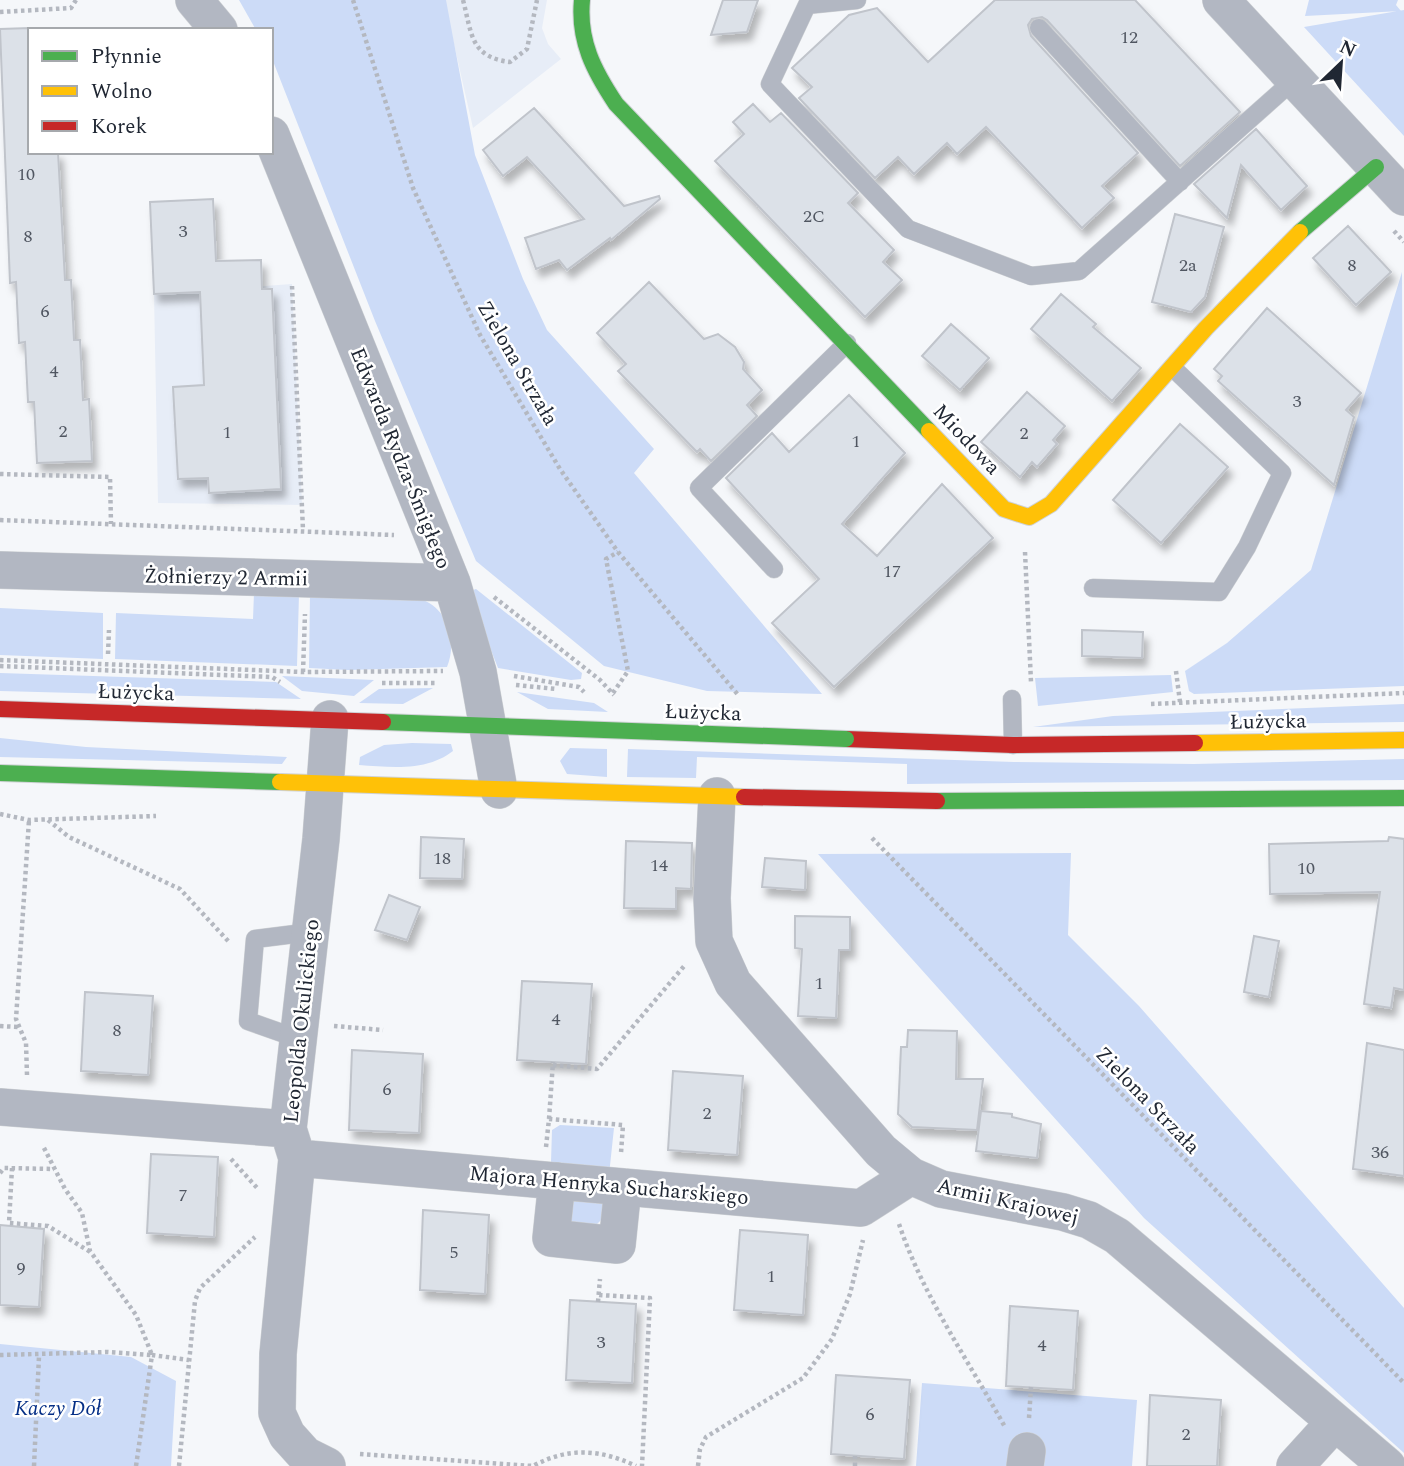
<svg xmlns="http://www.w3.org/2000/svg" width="1404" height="1466" viewBox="0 0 1404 1466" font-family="Spectral,serif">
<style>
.built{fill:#e7edf7}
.green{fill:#ccdbf7}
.building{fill:#dce1e8;stroke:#c0c4cb;stroke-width:2;filter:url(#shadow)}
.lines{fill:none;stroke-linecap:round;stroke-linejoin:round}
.lane-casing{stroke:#cfd2d5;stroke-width:19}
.street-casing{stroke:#cfd2d5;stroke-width:38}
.fast-casing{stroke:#cfd2d5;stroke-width:18}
.slow-casing{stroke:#cfd2d5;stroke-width:18}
.jam-casing{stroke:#cfd2d5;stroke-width:18}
.path{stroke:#b4b8c0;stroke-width:4.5;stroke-dasharray:3.5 3.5;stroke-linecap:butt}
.lane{stroke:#b2b7c2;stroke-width:18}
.street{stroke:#b2b7c2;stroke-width:37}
.fast{stroke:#4caf50;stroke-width:16}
.slow{stroke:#ffc107;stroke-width:16}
.jam{stroke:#c62828;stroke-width:16}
.fast-bridge-casing{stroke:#cfd2d5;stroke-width:18;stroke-linecap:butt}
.jam-bridge-casing{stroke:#cfd2d5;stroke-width:18;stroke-linecap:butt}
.fast-bridge{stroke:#4caf50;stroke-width:16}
.jam-bridge{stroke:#c62828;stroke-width:16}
.labels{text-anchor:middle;stroke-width:5;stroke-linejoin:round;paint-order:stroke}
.number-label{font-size:18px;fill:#505661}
.street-label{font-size:21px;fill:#202733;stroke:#fff}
.park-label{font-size:21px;font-style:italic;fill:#042e86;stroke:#fff}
</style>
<defs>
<filter id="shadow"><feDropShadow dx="4.5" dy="8" stdDeviation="3.5" flood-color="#0004"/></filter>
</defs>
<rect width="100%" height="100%" fill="#f5f7fa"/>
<!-- built -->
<path class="built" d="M444,0H547L542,28L548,44L561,59L473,128Z
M292,284L302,505L158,503L154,294Z"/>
<!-- green -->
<path class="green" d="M239,0H446L475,155L523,279L547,330L654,449L634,473L822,694L707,691L604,666L476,561L375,321L271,56V30H256Z
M1309,0H1398L1396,5L1401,11L1305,16Z
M1404,10V136L1304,27Z
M1402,272L1404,686L1194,694L1189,691L1185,671L1227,643L1311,570Z
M476,589L582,673L581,679L571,680L498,668L468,592Z
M254,593L299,594L297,666L115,659L116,613L253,619Z
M310,594L423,600C449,610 457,643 447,667L348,670L309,668Z
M0,608L103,613V659L0,655Z
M0,673L276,682L301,699L0,691Z
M1171,675L1173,692L1038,706L1035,678Z
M282,676L374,680L354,696L302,691Z
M433,688L403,704L359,703L379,689Z
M517,692L594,703L608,712L548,709Z
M1404,704V722L1033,727L1113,716Z
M0,738L86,747L287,757L282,764L0,757Z
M412,743L451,744L453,751C426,772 390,767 359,765L360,757L384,745Z
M570,748L607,749V777L567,774L560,761Z
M628,749L1014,762L1194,764L1404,759V780L907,784V764L697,757L696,778L627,777Z
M1071,853L1068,935L1139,1006L1404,1308V1453L1144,1218L818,854Z
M560,1125L614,1128L609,1175L560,1170L551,1162L552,1130Z
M604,1199L603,1218L594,1227L575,1225L570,1220L568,1201Z
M0,1344L131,1357L176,1381L171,1466H0Z
M922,1383L1137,1400L1132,1466H916Z"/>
<!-- building -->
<path class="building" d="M723,0H758L747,32L711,35Z
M995,0H1135L1240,112L1180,166L1047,20L1042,17L1032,19L1028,25L1031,36L1138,153L1102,186L1114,198L1082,228L986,127L957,154L947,143L914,174L898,157L875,178L799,98L812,87L792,68L849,15L877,8L928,62Z
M30,28V152H58L65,280H71L74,340H80L83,400L89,399L92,461L37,463L34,402H28L25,342L19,343L16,282L10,283L0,29Z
M753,104L770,122L781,113L858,193L848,203L894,250L883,262L902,280L865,317L715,161L744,134L733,122Z
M534,108L624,206L659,196L660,199L611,240L610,238L567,270L559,260L536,269L525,238L584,219L527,157L503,176L483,150Z
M1256,129L1307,186L1281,210L1241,165L1227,218L1194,184Z
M213,199L216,261L261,260L262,289H272L281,489L209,493L208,478L178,479L173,387L204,385L200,292L154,294L150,202Z
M1175,214L1224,227L1205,297L1191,312L1152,302Z
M1348,226L1391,272L1356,305L1313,258Z
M649,282L704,339L718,334L735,347L744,362L743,369L762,390L747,405L757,416L711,461L700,449L697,452L618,371L626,364L597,333Z
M1061,294L1096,324L1093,327L1141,368L1112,401L1031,329Z
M1267,308L1361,393L1346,410L1354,417L1334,485L1218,381L1222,376L1214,369Z
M951,324L989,358L960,390L922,356Z
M1027,392L1065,426L1053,440L1057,444L1037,467L1032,462L1020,477L981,442Z
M849,395L905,453L842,524L877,556L942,484L993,538L834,687L772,623L819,579L726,478L772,433L789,452Z
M1180,424L1228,467L1161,543L1113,500Z
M1082,630L1143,632L1142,658L1082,656Z
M421,837L464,839L462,879L420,878Z
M1389,837L1404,839V990L1394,988L1391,1008L1364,1004L1380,892L1270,894L1269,844L1388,841Z
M626,841L692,843L691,889L676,888V909L624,908Z
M765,858L806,861L805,890L762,887Z
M389,895L420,907L407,940L375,930Z
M795,916L850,917V950H839L836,1018L798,1016L802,949L795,948Z
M1254,936L1279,941L1269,997L1244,992Z
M522,981L592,984L586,1064L517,1060Z
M85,992L153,996L148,1075L81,1071Z
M908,1030L957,1031L956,1079H983L977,1130L912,1127L898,1114L901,1047H907Z
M1367,1043L1404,1050V1176L1353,1169Z
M352,1050L423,1054L419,1133L349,1130Z
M673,1071L743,1076L737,1155L668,1150Z
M981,1111L1012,1114V1117L1041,1124L1037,1158L976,1151Z
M151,1154L218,1157L214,1237L147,1233Z
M423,1210L489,1215L485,1294L420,1290Z
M0,1225L44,1229L39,1307L0,1305Z
M740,1230L808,1235L803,1315L734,1310Z
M570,1300L636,1304L632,1383L566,1380Z
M1010,1306L1078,1311L1073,1390L1006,1386Z
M836,1375L910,1380L904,1459L831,1454Z
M1150,1395L1221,1400L1217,1466H1147Z"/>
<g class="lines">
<!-- lane casing -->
<g class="lane-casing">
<path id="lane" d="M857,0L807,5L770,84L908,229L1031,276L1079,271L1295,79
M1039,28L1180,182
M774,569L699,488L847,343
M1093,588L1219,592L1247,547L1282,473L1173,368
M1012,699L1013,745
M299,1039L248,1021L255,939L311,932"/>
</g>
<!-- street casing -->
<g class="street-casing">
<path id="street" d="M194,0L219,30
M1221,0L1404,197
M271,135L452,583L478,672L499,790
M0,570L452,583
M717,796L712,898L714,941L733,983L881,1151L911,1176L941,1189L1063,1212L1089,1220L1117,1236L1387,1466
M0,1107L288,1129
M297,1158L861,1208L911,1176
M557,1181L551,1238L617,1245L623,1187
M327,1466L305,1455L287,1435L277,1413L278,1354L297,1158L288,1129L321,839L330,719
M1025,1466L1027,1451
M1295,1466L1335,1422"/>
</g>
<!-- fast casing -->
<g class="fast-casing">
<path id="fast" d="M582,0C578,41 594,71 616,104L929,431
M1300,232L1376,167
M383,722L659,732
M0,773L280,782
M937,801L1404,798"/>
</g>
<!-- slow casing -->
<g class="slow-casing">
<path id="slow" d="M929,431L1004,509L1029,517L1051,504L1206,328L1300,232
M1195,743L1404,740
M280,782L744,797"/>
</g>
<!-- jam casing -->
<g class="jam-casing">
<path id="jam" d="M0,709L383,722
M846,739L1013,745L1195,743"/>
</g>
<!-- path -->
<path class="path" d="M353,0L413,188L480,335L560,469L618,552L739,696
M463,0C472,34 470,57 510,62L527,49L537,0
M0,12L71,8L76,0
M1394,231L1404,242
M292,286L303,530
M0,474L110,477L111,524
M0,520L394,535
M1025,552L1031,682
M494,597L600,680L614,695
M108,654L109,630
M0,660L303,672L443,671
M0,666L272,677L280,682
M1176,671L1180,702
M303,672L305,614
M514,676L579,687L584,692
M382,683H437
M516,685L556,689
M613,693L628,671L606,559L618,552
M1151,704L1404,693
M0,814L29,820L156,816
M48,820L69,837L180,889L229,942
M872,838L1404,1383
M0,1026L18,1027
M334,1026L383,1030
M553,1065L597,1069L685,965
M27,1075L26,1043L16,1019L29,820
M549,1119L553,1062
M546,1147L549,1119L623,1125L621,1153
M231,1159L258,1189
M12,1168L9,1223L48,1226L92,1253
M0,1173L4,1168L54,1169
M899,1224C923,1296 968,1360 1005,1427
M599,1295L650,1298L642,1466
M598,1302L600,1279
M0,1355L108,1352L152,1355L136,1315L90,1251L82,1213L65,1189L43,1146
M1029,1418L1031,1387
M360,1454L533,1466C568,1447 600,1449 636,1466
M34,1466L39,1356
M136,1466L152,1355L189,1360
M179,1466L195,1301L200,1288L255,1237
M698,1466L700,1449L706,1437L803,1378L832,1339L850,1294L863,1240
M855,1466V1456"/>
<!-- lane -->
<use href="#lane" class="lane"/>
<!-- street -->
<use href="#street" class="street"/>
<!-- fast -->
<use href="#fast" class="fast"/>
<!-- slow -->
<use href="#slow" class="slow"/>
<!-- jam -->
<use href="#jam" class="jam"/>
<!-- fast-bridge casing -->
<g class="fast-bridge-casing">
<path id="fast-bridge" d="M659,732L846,739"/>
</g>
<!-- jam-bridge casing -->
<g class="jam-bridge-casing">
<path id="jam-bridge" d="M744,797L937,801"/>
</g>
<!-- fast-bridge -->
<use href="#fast-bridge" class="fast-bridge"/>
<!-- jam-bridge -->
<use href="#jam-bridge" class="jam-bridge"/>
</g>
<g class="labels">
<!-- number labels -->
<g class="number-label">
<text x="1129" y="43">12</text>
<text x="26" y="180">10</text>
<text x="814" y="222">2C</text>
<text x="183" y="237">3</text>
<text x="28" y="242">8</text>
<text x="1188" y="271">2a</text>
<text x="1352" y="271">8</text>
<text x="45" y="317">6</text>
<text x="54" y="377">4</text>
<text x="1297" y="407">3</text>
<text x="63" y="437">2</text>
<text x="227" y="438">1</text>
<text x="1024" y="439">2</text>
<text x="856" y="447">1</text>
<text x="892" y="577">17</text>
<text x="442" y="864">18</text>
<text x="659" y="871">14</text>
<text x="1306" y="874">10</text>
<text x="819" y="989">1</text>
<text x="556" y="1025">4</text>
<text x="117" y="1036">8</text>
<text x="387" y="1095">6</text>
<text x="707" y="1119">2</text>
<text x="1380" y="1158">36</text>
<text x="183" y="1201">7</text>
<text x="454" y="1258">5</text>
<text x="21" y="1274">9</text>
<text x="771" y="1282">1</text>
<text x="601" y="1348">3</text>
<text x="1042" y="1351">4</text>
<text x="870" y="1420">6</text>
<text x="1186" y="1440">2</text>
</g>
<!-- street labels -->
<g class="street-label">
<text transform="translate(518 363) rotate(60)" y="7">Zielona Strzała</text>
<text transform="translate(967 439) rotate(47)" y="7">Miodowa</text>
<text transform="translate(401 458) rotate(68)" y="7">Edwarda Rydza-Śmigłego</text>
<text transform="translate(226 577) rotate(1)" y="7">Żołnierzy 2 Armii</text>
<text transform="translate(136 692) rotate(2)" y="7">Łużycka</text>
<text transform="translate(703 712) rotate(2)" y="7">Łużycka</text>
<text transform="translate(1268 721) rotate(-1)" y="7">Łużycka</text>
<text transform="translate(301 1021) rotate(-84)" y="7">Leopolda Okulickiego</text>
<text transform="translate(1148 1100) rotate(46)" y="7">Zielona Strzała</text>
<text transform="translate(609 1185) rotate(5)" y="7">Majora Henryka Sucharskiego</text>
<text transform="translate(1008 1201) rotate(13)" y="7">Armii Krajowej</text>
</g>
<!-- park labels -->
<g class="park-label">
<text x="58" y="1415">Kaczy Dół</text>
</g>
</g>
<!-- legend -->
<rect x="28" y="28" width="245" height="126" fill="#ffffff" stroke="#a6a9ad" stroke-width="2"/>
<rect x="42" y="51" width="35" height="10" fill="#4caf50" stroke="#a6a9ad" stroke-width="2"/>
<text x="91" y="63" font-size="21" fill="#202733">Płynnie</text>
<rect x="42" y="86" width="35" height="10" fill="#ffc107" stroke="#a6a9ad" stroke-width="2"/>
<text x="91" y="98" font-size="21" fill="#202733">Wolno</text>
<rect x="42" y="121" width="35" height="10" fill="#c62828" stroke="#a6a9ad" stroke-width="2"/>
<text x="91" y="133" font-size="21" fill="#202733">Korek</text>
<!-- north arrow -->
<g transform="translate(1341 63) rotate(25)" stroke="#ffffff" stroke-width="5" paint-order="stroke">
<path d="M0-5L12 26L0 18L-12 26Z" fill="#202733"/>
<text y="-10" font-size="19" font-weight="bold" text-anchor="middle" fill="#202733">N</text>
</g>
</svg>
